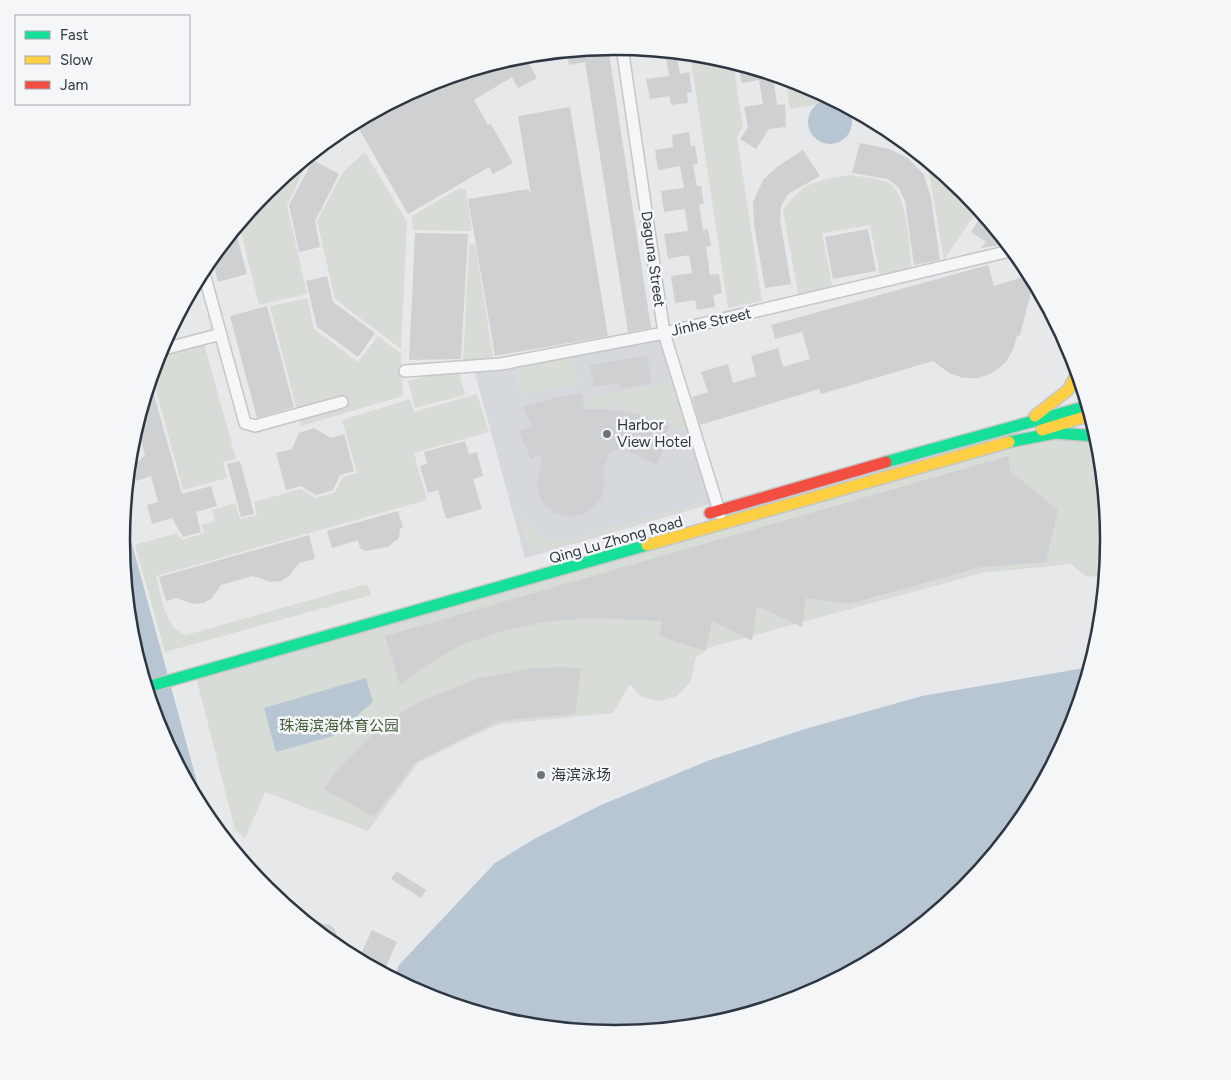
<svg xmlns="http://www.w3.org/2000/svg" width="1231" height="1080" viewBox="0 0 1231 1080" font-family="Figtree,'Noto Sans SC',sans-serif">
<style>
.built{fill:#d5d8dd}
.green{fill:#d7ddd6}
.water{fill:#b7c6d2}
.building{fill:#ced0d2}
.lines{fill:none;stroke-linecap:round;stroke-linejoin:round}
.street-casing{stroke:#c4c6c8;stroke-width:14}
.fast-casing{stroke:#c4c6c8;stroke-width:14}
.slow-casing{stroke:#c4c6c8;stroke-width:14}
.jam-casing{stroke:#c4c6c8;stroke-width:14}
.street{stroke:#f5f6f7;stroke-width:11}
.fast{stroke:#16e098;stroke-width:11}
.slow{stroke:#ffcf43;stroke-width:11}
.jam{stroke:#f24e42;stroke-width:11}
.poi-dot{fill:#6e747d;stroke:#f4f6f8;stroke-width:2}
.labels{text-anchor:middle;stroke-width:5;stroke-linejoin:round;paint-order:stroke}
.street-label{font-size:15px;fill:#2d3642;stroke:#f4f6f8}
.poi-label{font-size:15px;fill:#2d3642;stroke:#f4f6f8;text-anchor:start}
.park-label{font-size:15px;fill:#445d3c;stroke:#f4f6f8}
.rim{fill:none;stroke:#2d3642;stroke-width:2.5}
</style>
<rect width="100%" height="100%" fill="#e6e8ea"/>
<!-- built -->
<path class="built" d="M663,333L714,503L525,558L473,366Z"/>
<!-- green -->
<path class="green" d="M690,54L712,56L733,62L743,127L737,137L762,301L728,308Z
M785,78L805,84L837,101L790,109Z
M365,152L407,222L401,349L335,299L317,221L343,172Z
M311,155L287,205L307,294L259,305L239,225L267,191Z
M927,160L965,191L979,208L944,260Z
M851,175C862,177 878,178 889,183C908,193 909,250 912,270L880,276L870,225L822,233L833,290L799,298L783,211C800,183 819,179 851,175Z
M460,188L466,190L472,231L413,230L412,216Z
M475,244L494,362L463,364L469,245Z
M307,298L314,329L358,362L378,336L401,353L403,396L301,426L270,306Z
M204,343L236,459L223,462L227,478L183,490L152,375L158,356Z
M574,357L578,384L519,394L515,368Z
M458,368L465,395L415,408L408,381Z
M673,382L689,433C658,415 624,405 588,407L586,398Z
M477,394L489,432L414,453L427,500L156,576C162,596 164,628 186,635L367,584L371,595L165,652L135,545L177,533L182,540L204,533L201,525L215,521L212,510L235,503L240,519L257,515L254,502L301,489L316,498L335,492L343,477L357,473L342,420L410,399L414,412Z
M1069,436L1100,444L1109,540L1106,573L1101,577L1085,576L1071,564L982,573L711,647L696,657L691,681L677,696L660,701L641,697L630,684L613,713L500,724L468,738L418,763L368,831L265,792L245,838L235,830L196,677L1009,446Z
M704,502V505L540,552L529,547L519,515C532,530 542,537 562,541Z"/>
<!-- water -->
<path class="water" d="M808 122a22 22 0 1 1 44 0a22 22 0 1 1-44 0Z
M124,515L206,815L159,729L131,636L122,540Z
M1090,667L1072,729L1026,815L964,889L890,951L804,996L712,1024L615,1034L519,1024L426,996L394,979L399,965L495,863L536,838L601,805L710,760L805,729L922,696Z
M366,678L373,702L333,736L276,752L264,708Z"/>
<!-- building -->
<path class="building" d="M608,47L651,328L628,332L585,62L569,65L567,51Z
M665,51L676,52L680,74L689,72L692,92L687,93L688,103L671,105L670,96L650,99L646,79L669,76Z
M524,55L537,78L518,88L512,77L474,100L488,125L491,124L513,163L493,174L489,167L408,214L355,122L427,84Z
M738,64L779,76L773,77L777,105L785,104L786,127L769,129L756,149L740,139L748,127L744,107L763,104L759,80L742,83Z
M570,107L608,336L495,356L468,199L528,189L531,194L518,116Z
M689,132L691,146L695,145L698,164L693,165L697,186H701L704,204H699L703,230L708,229L711,246L706,247L710,275L719,274L722,293L713,295L715,307L697,310L695,300L675,303L671,276L692,273L689,255L668,259L664,234L688,231L685,209L664,212L661,191L684,188L680,166L658,170L655,150L673,147L672,135Z
M860,143L889,149L908,158L924,175L931,198L940,260L914,265L905,201L899,188L888,179L852,173Z
M803,150L820,176L788,194L781,206L780,220L791,284L765,288L754,225L753,202L763,180L778,166Z
M313,160L339,174L315,221L320,247L299,252L289,205Z
M981,216L989,220L1008,244L981,248L986,242L971,232Z
M235,229L247,274L218,282L212,257Z
M868,229L876,271L833,279L825,237Z
M415,233L468,234L461,359L409,360Z
M988,265L994,286L1029,275L1033,285L1020,335L1017,336L1013,350L1005,363L992,373L978,378H963L949,373L933,361L821,394L819,389L700,425L692,397L708,392L701,372L728,364L733,383L756,376L751,356L778,348L783,367L810,359L802,332L775,339L771,325Z
M327,276L333,302L375,333L358,357L317,327L306,281Z
M267,306L294,407L257,418L230,316Z
M647,356L652,383L621,389L619,383L594,387L590,365Z
M150,381L182,494L211,486L217,506L196,512L201,532L183,537L172,518L152,524L147,505L158,502L151,476L136,481L132,467L145,455L137,425Z
M582,393L584,409H606L636,414L670,426L666,433L671,436L656,465L622,448L609,453L603,468L605,482L601,499L586,513L572,517L554,513L541,500L537,483L543,454L531,459L519,432L532,426L523,407L554,398Z
M314,428L331,438L344,434L354,471L340,475L333,490L316,495L301,486L286,490L276,453L292,449L299,433Z
M465,441L469,454L477,452L483,476L473,479L482,509L446,519L438,490L428,493L420,466L427,464L424,452Z
M1008,456L1010,471L1058,510L1046,562L981,567L849,604L806,598L802,627L757,606L752,641L712,621L705,651L659,636L662,621L589,618L544,622L504,631L463,644L430,663L400,685L385,636Z
M240,461L254,514L241,517L227,464Z
M398,511L403,528H400L399,538L388,547L365,551L360,548L358,540L332,548L327,531Z
M309,535L315,559L299,563L289,576L281,581L271,582L253,576L221,585L212,598L204,603L194,604L176,598L166,601L159,577Z
M561,667L581,668L575,714L498,721L416,762L374,817L323,789L338,769L373,734L402,712L422,701L478,678L535,668Z
M396,871L426,890L421,898L391,879Z
M302,919L330,925L335,929L340,950Z
M372,930L397,942L383,973L358,960Z"/>
<g class="lines">
<!-- street casing -->
<g class="street-casing">
<path id="street" d="M622,47L664,333L720,514
M203,270L245,423L255,426L342,402
M160,350L221,334
M405,371L501,364L664,333L1014,250"/>
</g>
<!-- fast casing -->
<g class="fast-casing">
<path id="fast" d="M1009,442L1055,433L1097,436
M886,462L1088,406
M147,687L647,545"/>
</g>
<!-- slow casing -->
<g class="slow-casing">
<path id="slow" d="M1035,416L1068,390L1078,372
M1042,430L1091,415
M647,545L1009,442"/>
</g>
<!-- jam casing -->
<g class="jam-casing">
<path id="jam" d="M710,513L886,462"/>
</g>
<!-- street -->
<use href="#street" class="street"/>
<!-- fast -->
<use href="#fast" class="fast"/>
<!-- slow -->
<use href="#slow" class="slow"/>
<!-- jam -->
<use href="#jam" class="jam"/>
</g>
<!-- markers -->
<g class="poi-dot">
<circle cx="607" cy="434" r="5"/>
<circle cx="541" cy="775" r="5"/>
</g>
<g class="labels">
<!-- street labels -->
<g class="street-label">
<text transform="translate(653 259) rotate(82)" y="5">Daguna Street</text>
<text transform="translate(711 322) rotate(-13)" y="5">Jinhe Street</text>
<text transform="translate(616 540) rotate(-16)" y="5">Qing Lu Zhong Road</text>
</g>
<!-- poi labels -->
<g class="poi-label">
<text x="617" y="430">Harbor<tspan x="617" dy="17">View Hotel</tspan></text>
<text x="551" y="780">海滨泳场</text>
</g>
<!-- park labels -->
<g class="park-label">
<text x="339" y="731">珠海滨海体育公园</text>
</g>
</g>
<!-- crop -->
<path d="M0 0H1231V1080H0ZM130 540a485 485 0 1 1 970 0a485 485 0 1 1-970 0Z" fill="#f4f6f8" fill-rule="evenodd"/>
<path class="rim" d="M130 540a485 485 0 1 1 970 0a485 485 0 1 1-970 0Z"/>
<!-- legend -->
<rect x="15" y="15" width="175" height="90" fill="#f4f6f8" stroke="#a4a9af"/>
<rect x="25" y="31" width="25" height="8" fill="#16e098" stroke="#a4a9af"/>
<text x="60" y="40" font-size="15" fill="#2d3642">Fast</text>
<rect x="25" y="56" width="25" height="8" fill="#ffcf43" stroke="#a4a9af"/>
<text x="60" y="65" font-size="15" fill="#2d3642">Slow</text>
<rect x="25" y="81" width="25" height="8" fill="#f24e42" stroke="#a4a9af"/>
<text x="60" y="90" font-size="15" fill="#2d3642">Jam</text>
</svg>
